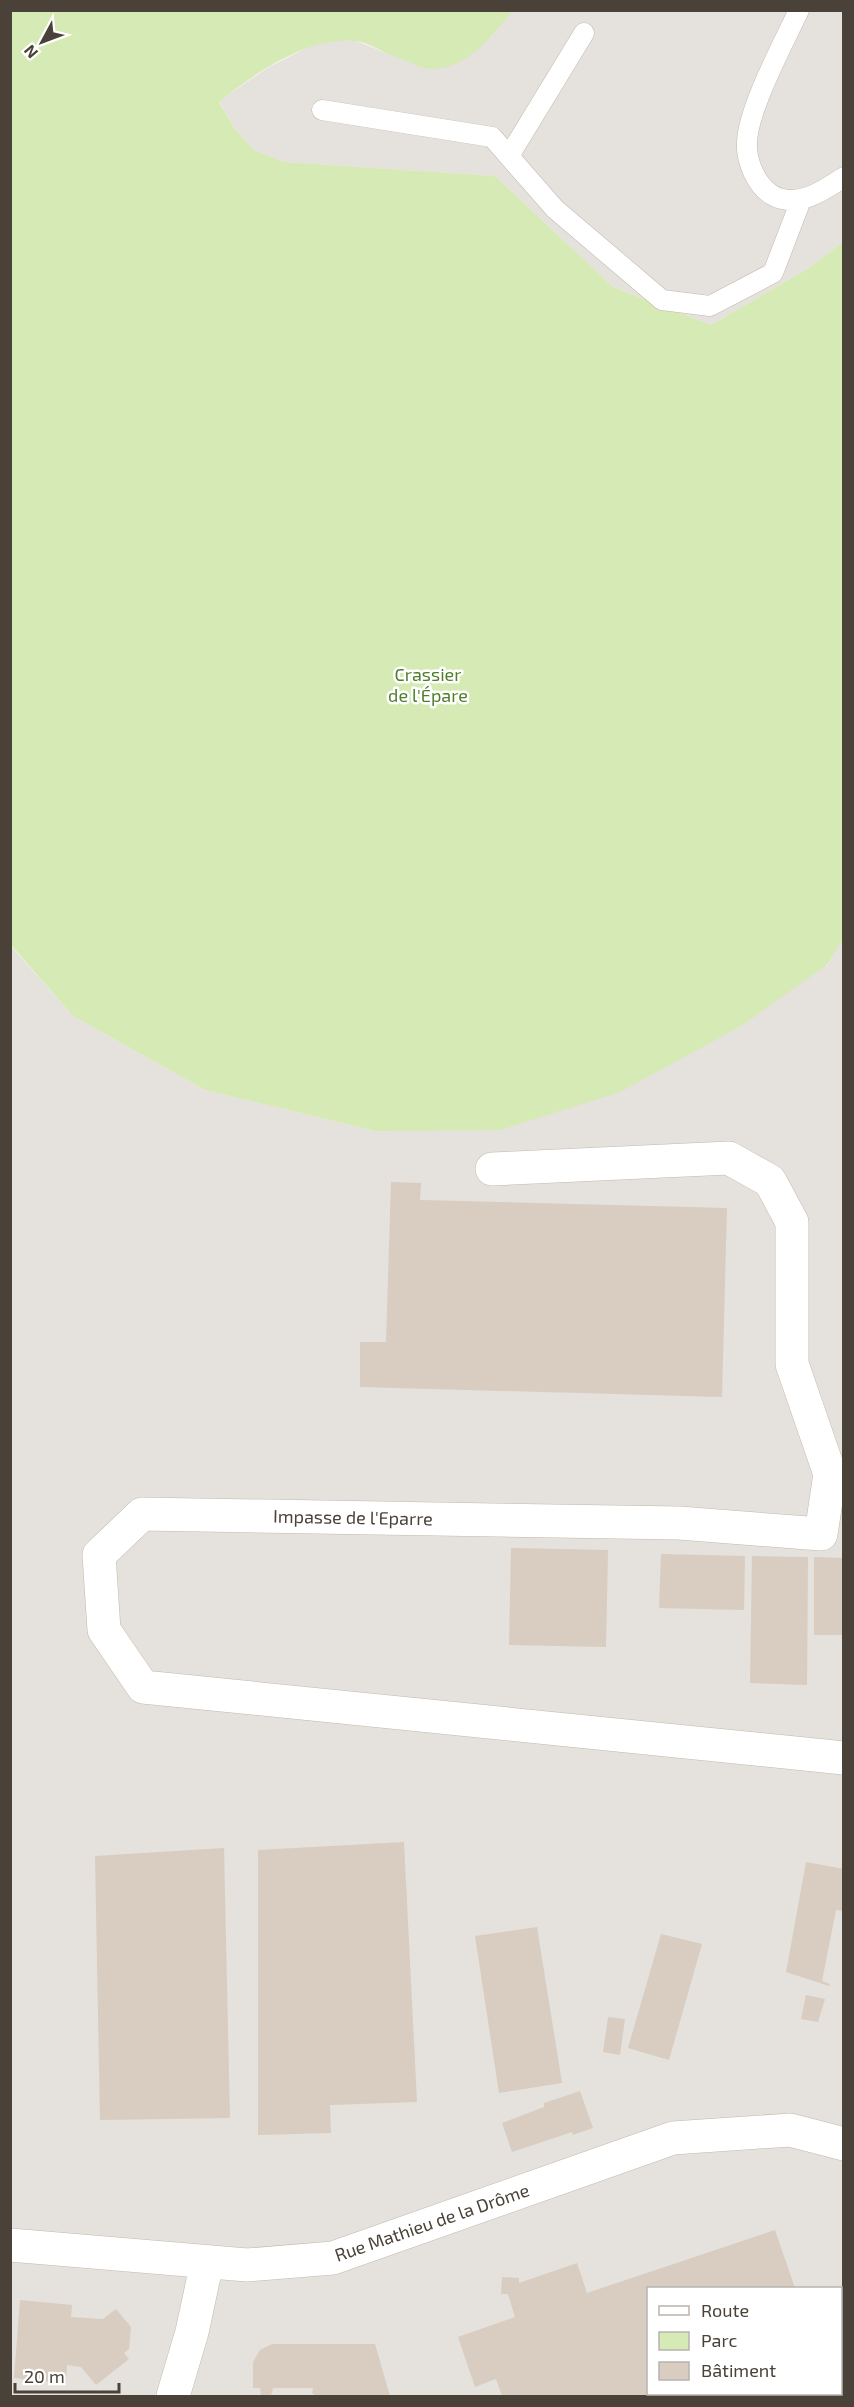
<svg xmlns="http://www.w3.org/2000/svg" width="854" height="2407" viewBox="0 0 854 2407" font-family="'Exo 2',sans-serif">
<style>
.industrial{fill:#e5e1dc;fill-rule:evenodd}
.green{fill:#d5eab4}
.building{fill:#d8cdc0}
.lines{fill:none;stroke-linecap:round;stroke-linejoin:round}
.lane-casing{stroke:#c2b9ad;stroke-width:21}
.street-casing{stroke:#c2b9ad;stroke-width:34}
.lane{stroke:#fff;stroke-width:20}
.street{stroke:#fff;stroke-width:33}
.labels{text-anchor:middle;stroke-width:5;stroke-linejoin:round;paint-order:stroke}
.park-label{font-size:18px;fill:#4f7e29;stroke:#fff}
.street-label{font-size:18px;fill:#4a4238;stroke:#fff}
</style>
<rect width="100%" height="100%" fill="#f6f2eb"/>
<!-- industrial -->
<path class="industrial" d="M513,11H843V242L809,268L711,325L613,287L495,176L285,162L254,150L235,129L219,101L269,67L309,47L331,40L356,41L394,56L490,38Z
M843,937V2396H11L10,945L73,1016L205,1090L375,1131L828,965ZM648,2288H840V2394H648Z"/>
<!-- green -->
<path class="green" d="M431,10L513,11C492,36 467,70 430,69C419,68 406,60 396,57C382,52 367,41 353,41C305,38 255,73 219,102L235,129L254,150L285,162L495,176L613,287L711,325L809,268L843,242L844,937L828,964L741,1026L620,1092L500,1130L375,1131L205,1090L73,1016L11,945L10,11Z"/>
<!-- building -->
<path class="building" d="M391,1182L421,1183L420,1200L727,1208L722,1397L360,1387V1342H386Z
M511,1548L608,1550L606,1647L509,1645Z
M661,1554L745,1556L744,1610L659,1608Z
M752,1556L808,1557L807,1685L750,1683Z
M814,1557L844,1558V1635H814Z
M404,1842L417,2102L330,2105L331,2133L258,2135V1850Z
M224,1848L230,2118L100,2120L95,1856Z
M806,1862L844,1869V1911L836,1910L822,1981L830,1984L829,1986L786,1972Z
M537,1927L562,2083L499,2093L475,1936Z
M661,1934L702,1944L669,2060L628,2048Z
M806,1995L825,1999L818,2022L801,2019Z
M608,2017L625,2019L620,2055L603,2052Z
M580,2091L593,2128L573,2135L572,2132L512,2152L502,2123L544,2107V2103Z
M775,2230L795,2288H648V2394H780L772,2396H502L496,2379L475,2387L458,2337L515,2317L508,2294H501L502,2277L519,2278V2283L577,2263L587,2293Z
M20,2300L72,2305L71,2317L103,2319L116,2309L131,2327L129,2349L124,2353L129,2359L96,2385L81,2367L67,2365L66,2383L14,2378Z
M272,2344H375L390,2396H316L312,2393L313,2388H273L271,2396H261L260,2388H253V2362L260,2350Z"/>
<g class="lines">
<!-- lane casing -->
<g class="lane-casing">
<path id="lane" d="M799,10C784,42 747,111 747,143C746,161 756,185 772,195C797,209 823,191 844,177
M322,110L492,137L555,209L662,300L710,306L773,273L801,200
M509,156L584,33"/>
</g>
<!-- street casing -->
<g class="street-casing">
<path id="street" d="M492,1169L729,1158L770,1181L792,1222V1364L830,1474L821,1534L679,1523L142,1514L99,1555L104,1630L143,1687L844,1758
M10,2245L247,2265L333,2258L673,2138L790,2130L844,2144
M173,2396L192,2332L207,2262"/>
</g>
<!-- lane -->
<use href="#lane" class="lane"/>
<!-- street -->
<use href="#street" class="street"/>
</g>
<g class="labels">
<!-- park labels -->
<g class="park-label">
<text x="428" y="681">Crassier<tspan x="428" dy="21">de l'Épare</tspan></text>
</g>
<!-- street labels -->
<g class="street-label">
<text transform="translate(353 1518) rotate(1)" y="6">Impasse de l'Eparre</text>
<text transform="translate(432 2223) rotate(-19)" y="6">Rue Mathieu de la Drôme</text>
</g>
</g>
<!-- border -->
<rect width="854" height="2407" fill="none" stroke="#4a4238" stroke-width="24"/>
<!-- legend -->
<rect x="647" y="2287" width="195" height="108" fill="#ffffff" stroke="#b7b3af" stroke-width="1.5"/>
<rect x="659" y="2306" width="30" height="9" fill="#ffffff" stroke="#b7b3af" stroke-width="1.5"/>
<text x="701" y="2317" font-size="18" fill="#4a4238">Route</text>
<rect x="659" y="2332" width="30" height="18" fill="#d5eab4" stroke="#b7b3af" stroke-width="1.5"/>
<text x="701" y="2347" font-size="18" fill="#4a4238">Parc</text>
<rect x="659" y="2362" width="30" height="18" fill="#d8cdc0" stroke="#b7b3af" stroke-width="1.5"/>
<text x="701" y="2377" font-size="18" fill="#4a4238">Bâtiment</text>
<!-- north arrow -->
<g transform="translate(42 42) rotate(229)" stroke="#ffffff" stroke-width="4.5" paint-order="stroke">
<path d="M0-4.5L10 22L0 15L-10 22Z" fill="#4a4238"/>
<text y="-9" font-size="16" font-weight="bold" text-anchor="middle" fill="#4a4238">N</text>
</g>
<!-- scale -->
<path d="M15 2383v9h104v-9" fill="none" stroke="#4a4238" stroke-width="3"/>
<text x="24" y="2383" font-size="18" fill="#4a4238" stroke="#ffffff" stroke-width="4.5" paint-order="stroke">20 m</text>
</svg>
